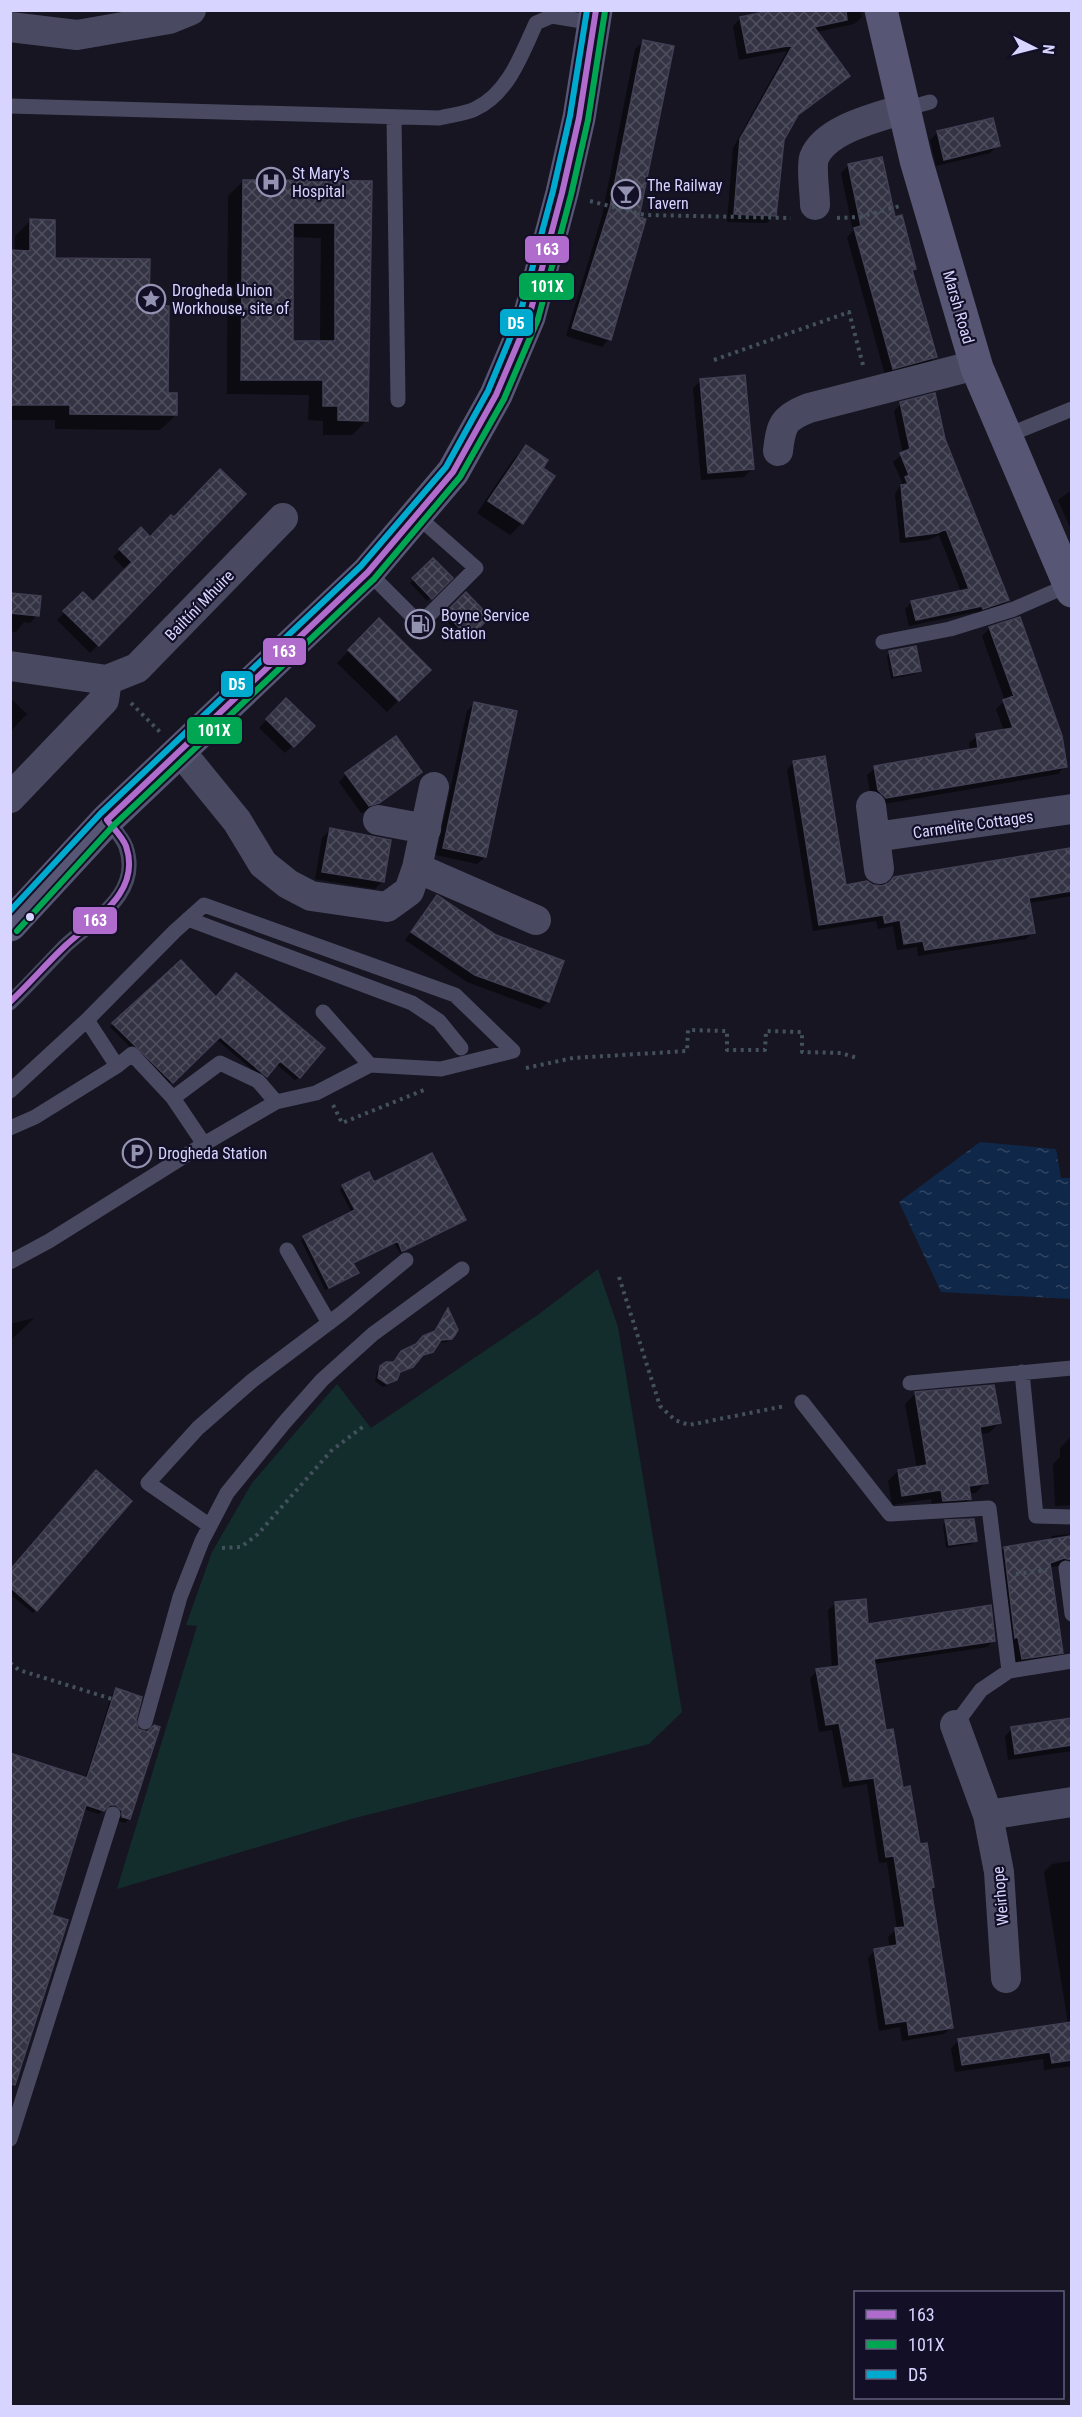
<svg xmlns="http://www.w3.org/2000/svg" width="1082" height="2417" viewBox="0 0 1082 2417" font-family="'Roboto Condensed',sans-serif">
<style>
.grass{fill:#132d2c}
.water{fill:url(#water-ripples)}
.shadow{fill:#0007;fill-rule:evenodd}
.building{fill:url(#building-cross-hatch);stroke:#423f55;stroke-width:1.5;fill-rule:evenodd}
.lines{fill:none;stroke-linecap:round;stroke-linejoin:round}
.path{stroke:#43515d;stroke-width:4;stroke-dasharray:3 4.5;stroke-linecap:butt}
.lane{stroke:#494a62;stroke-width:15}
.street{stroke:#494a62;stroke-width:30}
.secondary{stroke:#575674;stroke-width:33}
.bus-1-casing{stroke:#120f27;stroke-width:10}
.bus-2-casing{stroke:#120f27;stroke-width:10}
.bus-3-casing{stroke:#120f27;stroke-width:10}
.bus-1{stroke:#b06ccc;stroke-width:6}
.bus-2{stroke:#00a651;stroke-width:6}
.bus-3{stroke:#00a9ce;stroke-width:6}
.bus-dot{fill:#d7d5ff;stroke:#120f27;stroke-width:2}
.labels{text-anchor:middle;stroke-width:4.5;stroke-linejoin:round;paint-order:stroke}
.poi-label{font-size:16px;fill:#d7d5ff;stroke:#120f27;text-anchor:start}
.street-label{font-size:16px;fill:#d7d5ff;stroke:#120f27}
.line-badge{stroke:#120f27;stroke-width:2}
.badge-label{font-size:16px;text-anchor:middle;font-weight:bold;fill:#fff}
</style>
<defs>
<pattern id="water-ripples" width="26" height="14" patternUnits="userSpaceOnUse" patternTransform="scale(1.5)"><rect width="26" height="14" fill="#0f2748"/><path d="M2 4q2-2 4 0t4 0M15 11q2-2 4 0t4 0" fill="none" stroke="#314563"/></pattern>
<pattern id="building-cross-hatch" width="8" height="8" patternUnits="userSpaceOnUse" patternTransform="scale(1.5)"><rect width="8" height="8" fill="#343343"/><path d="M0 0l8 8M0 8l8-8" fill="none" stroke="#51505f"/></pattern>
</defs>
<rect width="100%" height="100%" fill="#161521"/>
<!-- grass -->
<path class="grass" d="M598,1269L618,1327L682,1712L649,1744L355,1818L117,1889L197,1626L186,1625L212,1552L252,1483L337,1384L371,1428L539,1314Z"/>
<!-- water -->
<path class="water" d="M980,1142L1056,1149L1061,1178H1071V1299L941,1292L899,1202Z"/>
<!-- shadow -->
<path class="shadow" d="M787,10H860L862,17L854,24L816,32L848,76L795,117L783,140L774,216L767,223L727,222L733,148L787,51L739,60L733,26L741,18Z
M643,42L609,339L602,347L566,336L602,216L635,49Z
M991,120L998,145L990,153L936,166L930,140L937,133Z
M849,165L894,219L915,268L911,272L935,357L928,364L885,375L847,237L853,231L841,173Z
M243,181L370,182L367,420L352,435H323V421L308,420L309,395L227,394L228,196ZM291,237L321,238L320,342H291Z
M30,221L53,260L148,307L167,394L176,415L160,430L55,429V420H10V252H15V236Z
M701,380L752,469L744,477L701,480L693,388Z
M901,404L944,439L1008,600L1000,607L975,615V612L909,626L905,609L912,602L961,592L939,535L928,540L900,543L895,494L902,482L893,462L903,454L894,411Z
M526,447L540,469L553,477L522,523L510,535L477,513L514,458Z
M1072,490V532L1058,500Z
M244,494L90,653L57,620L83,594L93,604L126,570L113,557L141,529L150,539L173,519Z
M433,560L450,578L427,601L410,583Z
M10,594L37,615L30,623L24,622L16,632L10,631Z
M466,594L488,617L465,640L443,617Z
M379,620L429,670L387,712L337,663Z
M990,628L1065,766L1058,774L878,805L871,798L867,775L875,768L970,751L969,743L977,736L1004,731L996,709L1005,701L982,636Z
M890,653L919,670L915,674L891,679L887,656Z
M10,698L27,714L10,732Z
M286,700L313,726L285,753L259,728Z
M475,703L485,857L477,864L436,855L467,711Z
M794,762L845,886L882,887L895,878L1072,849V896L1029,903L1033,932L1026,939L918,956L917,947L897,950L893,926L878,929L876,921L813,931L787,770Z
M420,772L370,810L361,813L339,782L346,774Z
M330,830L382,881L375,889L315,879L322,838Z
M437,897L495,937L548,1002L540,1009L467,982L405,940Z
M181,962L215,999L299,1077L295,1080L276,1064L263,1079L216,1039L168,1085L110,1027Z
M373,1184L464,1220L400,1253L394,1243L352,1264L357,1273L353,1276L325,1290L301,1240L352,1213L340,1190L343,1186Z
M445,1314L454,1334L447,1342L438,1343L430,1353L419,1357L411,1368L397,1374L392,1383L383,1387L375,1381L377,1371L381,1367L394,1363L402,1352L416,1346L434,1333Z
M34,1318L30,1322L10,1341V1324Z
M915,1394L999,1423L989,1433L979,1434L986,1482L976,1493L968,1494L969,1499L959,1509L933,1510L931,1499L892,1505L888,1481L898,1471L917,1468L905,1404Z
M1072,1436V1505L1055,1506L1053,1464L1060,1457V1448Z
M946,1522L975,1541L972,1544L946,1548L943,1525Z
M1070,1534L1072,1561L1068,1565L1049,1567L1061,1652L1055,1659L1015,1665L998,1555L1004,1548L1047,1542L1052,1536Z
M10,1571L36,1610L33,1613L10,1594Z
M836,1603L866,1625L994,1640L987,1647L874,1664L885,1732L930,1889L952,2027L944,2034L902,2041L900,2027L879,2031L868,1958L875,1950L890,1948L888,1937L897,1929L887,1862L879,1863L867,1784L843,1788L832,1730L819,1732L810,1678L817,1671L832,1669L828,1610Z
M116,1690L134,1720L137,1730L129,1819L125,1823L119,1821V1816L112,1808H105L99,1814L83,1809L50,1916L66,1921L10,2094V1754L85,1779L112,1694Z
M1072,1720V1751L1008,1760L1005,1736L1012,1729Z
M1072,1861V2066L1044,2070L1043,2059L955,2072L951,2048L959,2040L1068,2024L1044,1872L1052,1864Z"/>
<!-- building -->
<path class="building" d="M774,10H846L847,20L814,27L850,76L798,115L784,140L776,216L734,214L740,139L793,45L747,53L740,17Z
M643,40L674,46L639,217L646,219L611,340L572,328L610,207Z
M993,118L1000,146L944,160L937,131Z
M882,157L895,217L902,215L916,269L912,270L937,357L893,369L854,228L861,226L848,164Z
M243,180L372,181L368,421L338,420V406H323V380H241ZM293,223H335V341H293Z
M30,219L55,220V258L150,259L149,305L169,306L168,393H177V415L70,414V405H10V250L30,251Z
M745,375L754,469L708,473L700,379Z
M935,393L945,439L1009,600L983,609L982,606L916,620L911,601L969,589L946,529L937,533L906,537L901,485L908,484L905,477L909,475L900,453L910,449L900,402Z
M526,445L548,460L543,468L555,476L523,524L488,501Z
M220,469L246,494L99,646L63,611L83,592L93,602L132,562L119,549L141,527L150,537L171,515L174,517Z
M433,558L453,578L432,599L412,578Z
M466,592L490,617L469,638L445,613Z
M10,593L41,596L39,616L10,613Z
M1020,617L1062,736L1067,767L886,798L878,790L874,766L978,748L976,734L1013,728L1003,700L1014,696L989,627Z
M379,618L431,670L399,701L348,650Z
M916,646L921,671L894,676L889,651Z
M286,698L315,726L294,747L266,719Z
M474,702L517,711L486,857L443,848Z
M396,736L422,772L379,803L369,806L345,773Z
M825,756L846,885L867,881L873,885L882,886L889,883L894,877L1071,848V891L1029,898L1035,933L925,950L923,941L904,944L900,920L885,923L883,915L819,925L793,761Z
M330,828L391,840L384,882L322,872Z
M437,895L496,935L564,961L549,1002L475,975L411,932Z
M181,960L216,997L236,973L325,1048L300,1078L280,1061L267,1077L220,1037L173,1083L112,1023Z
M432,1153L466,1220L405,1250L402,1251L398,1241L353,1263L359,1273L329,1288L303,1236L355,1210L342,1185L369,1172L374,1182Z
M448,1308L458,1330L455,1335L452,1339L441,1340L433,1352L423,1355L413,1367L400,1372L397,1380L387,1384L378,1378L380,1366L386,1362H394L401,1351L416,1344L423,1336L435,1331Z
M994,1385L1001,1423L980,1427L988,1483L969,1486L971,1499L943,1501L941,1490L902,1496L898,1470L927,1465L915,1392Z
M96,1470L132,1501L37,1611L10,1587V1570Z
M974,1519L977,1541L949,1545L945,1520Z
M1071,1536V1560L1064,1558L1050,1563L1063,1653L1022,1659L1018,1637L1015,1638L1004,1547Z
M866,1599L868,1624L991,1605L995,1641L874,1659L886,1730L893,1729L903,1788L910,1786L920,1844L927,1843L934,1887L931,1888L953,2028L909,2035L907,2021L886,2024L874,1949L897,1945L895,1928L905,1927L894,1856L886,1857L874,1778L850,1781L839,1723L826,1725L816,1669L839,1666L835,1602Z
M116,1688L142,1697L136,1720L138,1729L147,1732L154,1725L160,1727L130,1819L122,1817V1811L116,1805H110L104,1811L86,1805L52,1915L68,1920L15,2085L10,2084V1753L87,1778Z
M1071,1718V1745L1015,1754L1011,1727Z
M1071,2022V2060L1052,2063L1050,2052L962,2065L958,2039Z"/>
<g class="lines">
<!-- path -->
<path class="path" d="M590,201L645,215L791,218
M837,218L860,217L900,206
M714,360L849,312L863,365
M131,703L160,732
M526,1068L573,1058L687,1051L688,1030L727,1031V1050H765L766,1031L802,1032V1052L841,1053L857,1058
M333,1105L342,1123L424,1090
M619,1277L660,1406L675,1420L689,1425L785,1406
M222,1548L241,1547L258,1534L331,1451L365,1425
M1016,1574L1047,1570
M10,1663L19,1670L112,1699"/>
<!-- lane -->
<path class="lane" d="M10,106L439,118C450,115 465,114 475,109C508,94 522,54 536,23L552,16L594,23
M904,109L930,102
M394,117L398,400
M1006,436L1072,409
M368,572L420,624L476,568L416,515
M883,642L950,629L1014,609L1069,585
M188,919L412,1003L439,1021L461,1048
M10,1003C29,984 47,965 65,946C94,919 142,894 126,847C123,838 113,828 107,820
M87,1020L175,931L204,905L455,995L513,1051L441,1069L370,1065
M117,1066L132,1054L173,1098L204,1144L276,1102L258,1081L220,1063L173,1098
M10,1091L87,1020L117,1066L35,1117L10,1128
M276,1102L316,1093L370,1065L323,1012
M287,1250L329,1323
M10,1262L49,1241L204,1144
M1022,1372L1036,1516L1072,1517
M910,1383L1072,1368
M802,1402L890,1514L989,1508L1009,1671L981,1690L955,1725
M210,1526L148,1483L198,1428L253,1380L342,1313L406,1260
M1066,1568L1072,1614
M1009,1671L1072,1661
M145,1722L180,1597L202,1541L227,1493L284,1423L322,1380L373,1334L462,1269
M10,2139L113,1814"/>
<!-- street -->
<path class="street" d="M10,27L77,35L169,19L191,10
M815,205C815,194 811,168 814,158C825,129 878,117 904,109
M778,451C781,425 783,418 809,408L976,365
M10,666L107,680L137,668L283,518
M180,751L237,821L263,864L288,884L311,896L387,907L409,891L417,868L434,787
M10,798L104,700L107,680
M871,806L879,869
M378,820L426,829
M875,837L1072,809
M417,868L536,920
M955,1725L988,1815L999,1872L1006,1978
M988,1815L1072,1802"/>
<!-- secondary -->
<path class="secondary" d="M881,10L916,160L977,368L1072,591
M10,925L107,820L368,572L453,472L496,395L529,317L562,193L579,118L596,10"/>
<!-- bus-1 casing -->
<g class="bus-1-casing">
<path id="bus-1" d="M107,820L368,572L453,472L496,395L529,317L562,193L579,118L596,10
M10,1002C29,984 46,964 65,946C94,919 142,893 126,846C122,836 113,828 107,820"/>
</g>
<!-- bus-2 casing -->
<g class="bus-2-casing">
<path id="bus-2" d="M17,931L113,826L374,579L460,477L504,399L538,319L571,195L588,120L605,11"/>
</g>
<!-- bus-3 casing -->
<g class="bus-3-casing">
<path id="bus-3" d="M10,911L101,813L361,566L446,467L488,391L520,314L553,191L570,116L587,10"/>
</g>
<!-- bus-1 -->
<use href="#bus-1" class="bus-1"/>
<!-- bus-2 -->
<use href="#bus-2" class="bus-2"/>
<!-- bus-3 -->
<use href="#bus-3" class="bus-3"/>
</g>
<!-- icons -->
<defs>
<g id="hospital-ring" transform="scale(1.5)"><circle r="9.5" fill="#120f27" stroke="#9392b1" stroke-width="1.5"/><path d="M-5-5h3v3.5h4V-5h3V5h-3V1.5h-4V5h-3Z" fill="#9392b1"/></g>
<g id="bar-ring" transform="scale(1.5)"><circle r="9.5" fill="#120f27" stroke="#9392b1" stroke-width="1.5"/><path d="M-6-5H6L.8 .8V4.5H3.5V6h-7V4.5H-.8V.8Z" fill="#9392b1"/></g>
<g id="sight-ring" transform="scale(1.5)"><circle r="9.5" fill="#120f27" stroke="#9392b1" stroke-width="1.5"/><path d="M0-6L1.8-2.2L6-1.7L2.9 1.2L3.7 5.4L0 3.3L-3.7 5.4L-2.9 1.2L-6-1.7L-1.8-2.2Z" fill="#9392b1"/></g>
<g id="fuel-ring" transform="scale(1.5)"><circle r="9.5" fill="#120f27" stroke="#9392b1" stroke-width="1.5"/><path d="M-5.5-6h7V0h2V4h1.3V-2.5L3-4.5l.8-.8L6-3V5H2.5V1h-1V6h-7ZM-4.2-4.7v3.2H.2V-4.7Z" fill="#9392b1"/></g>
<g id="parking-ring" transform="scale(1.5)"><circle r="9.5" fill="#120f27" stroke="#9392b1" stroke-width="1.5"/><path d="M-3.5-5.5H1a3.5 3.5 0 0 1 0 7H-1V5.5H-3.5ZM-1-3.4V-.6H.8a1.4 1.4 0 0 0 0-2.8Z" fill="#9392b1"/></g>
</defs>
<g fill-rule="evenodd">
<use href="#hospital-ring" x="271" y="182"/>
<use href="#bar-ring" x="626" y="194"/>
<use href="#sight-ring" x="151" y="299"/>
<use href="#fuel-ring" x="420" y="624"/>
<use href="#parking-ring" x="137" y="1153"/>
</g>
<!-- markers -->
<circle class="bus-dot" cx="30" cy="917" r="5"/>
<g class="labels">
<!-- poi labels -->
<g class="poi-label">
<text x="292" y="179">St Mary's<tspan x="292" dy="18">Hospital</tspan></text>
<text x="647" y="191">The Railway<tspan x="647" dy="18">Tavern</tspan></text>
<text x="172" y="296">Drogheda Union<tspan x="172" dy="18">Workhouse, site of</tspan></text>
<text x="441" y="621">Boyne Service<tspan x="441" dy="18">Station</tspan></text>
<text x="158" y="1159">Drogheda Station</text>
</g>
<!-- street labels -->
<g class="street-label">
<text transform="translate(959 307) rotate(74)" y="6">Marsh Road</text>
<text transform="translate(199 605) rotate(-46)" y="6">Bailtíní Mhuire</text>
<text transform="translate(973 824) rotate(-8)" y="6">Carmelite Cottages</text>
<text transform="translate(1000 1896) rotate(-95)" y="6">Weirhope</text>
</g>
</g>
<g class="line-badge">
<rect x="524" y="235" width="46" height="29" rx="6" fill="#b06ccc"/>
<rect x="518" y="272" width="57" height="29" rx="6" fill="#00a651"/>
<rect x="499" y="308" width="35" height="29" rx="6" fill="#00a9ce"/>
<rect x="262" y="637" width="45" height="29" rx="6" fill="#b06ccc"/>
<rect x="220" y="670" width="34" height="28" rx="6" fill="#00a9ce"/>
<rect x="186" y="716" width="57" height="29" rx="6" fill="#00a651"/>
<rect x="72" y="906" width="46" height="29" rx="6" fill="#b06ccc"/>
</g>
<g class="badge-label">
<text x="547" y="255">163</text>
<text x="547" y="292">101X</text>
<text x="516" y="329">D5</text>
<text x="284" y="657">163</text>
<text x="237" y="690">D5</text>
<text x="214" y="736">101X</text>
<text x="95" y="926">163</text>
</g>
<!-- border -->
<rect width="1082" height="2417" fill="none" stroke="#d7d5ff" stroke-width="24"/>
<!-- legend -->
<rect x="854" y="2291" width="210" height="108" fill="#120f27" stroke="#615e7d" stroke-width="1.5"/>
<rect x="866" y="2310" width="30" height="9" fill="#b06ccc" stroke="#615e7d" stroke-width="1.5"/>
<text x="908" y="2321" font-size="18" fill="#d7d5ff">163</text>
<rect x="866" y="2340" width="30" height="9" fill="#00a651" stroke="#615e7d" stroke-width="1.5"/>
<text x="908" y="2351" font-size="18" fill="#d7d5ff">101X</text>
<rect x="866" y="2370" width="30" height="9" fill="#00a9ce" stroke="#615e7d" stroke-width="1.5"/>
<text x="908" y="2381" font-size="18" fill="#d7d5ff">D5</text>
<!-- north arrow -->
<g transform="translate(1034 48) rotate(96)" stroke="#120f27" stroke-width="4.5" paint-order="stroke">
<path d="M0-4.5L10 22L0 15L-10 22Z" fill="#d7d5ff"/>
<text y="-9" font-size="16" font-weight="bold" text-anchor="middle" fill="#d7d5ff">N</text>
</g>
</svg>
